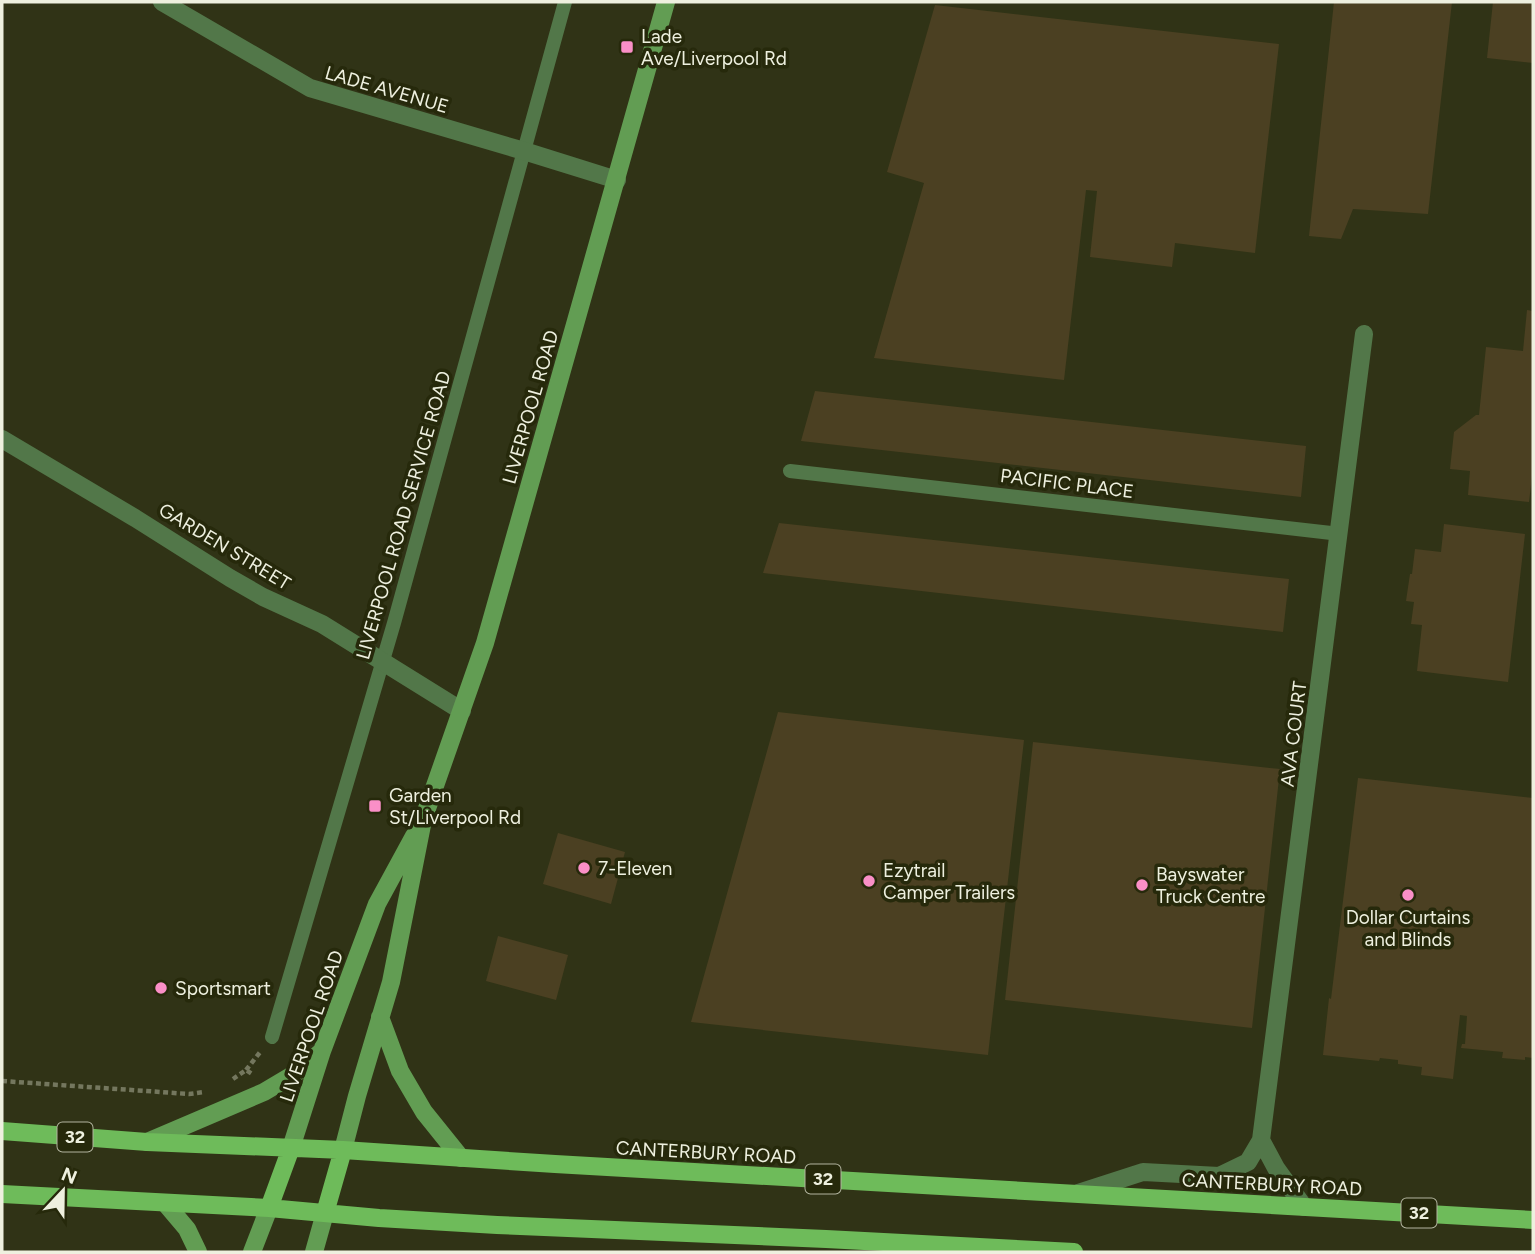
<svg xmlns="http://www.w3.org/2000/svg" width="1535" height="1254" viewBox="0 0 1535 1254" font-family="Figtree,sans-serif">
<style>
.building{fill:#4b4022}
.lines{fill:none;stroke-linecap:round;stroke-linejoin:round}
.path{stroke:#74775e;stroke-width:4.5;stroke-dasharray:5 3.5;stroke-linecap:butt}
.lane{stroke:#527749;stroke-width:14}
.street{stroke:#527749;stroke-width:18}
.secondary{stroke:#629d53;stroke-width:18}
.primary{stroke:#6ebb5a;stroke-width:18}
.poi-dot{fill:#fa8fc7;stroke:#26290b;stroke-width:2.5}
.labels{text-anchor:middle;stroke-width:7;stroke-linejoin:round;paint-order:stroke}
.shield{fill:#26290b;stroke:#b2b49f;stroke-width:2}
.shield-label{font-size:18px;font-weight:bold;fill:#eef0df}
.poi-label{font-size:19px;fill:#eef0df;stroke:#26290b;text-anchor:start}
.street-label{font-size:19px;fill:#eef0df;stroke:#26290b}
</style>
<rect width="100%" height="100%" fill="#303316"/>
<!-- building -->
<path class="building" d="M1334,2H1452L1428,214L1353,209L1341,239L1309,236Z
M1493,2H1533V63L1487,58Z
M935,5L1279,44L1255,253L1175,243L1172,267L1090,257L1097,191L1086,190L1064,380L874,358L924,183L887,172Z
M1527,310L1533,311V468L1529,502L1468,495L1470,471L1450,469L1454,432L1476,415H1479L1486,347L1523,351Z
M815,391L1306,446L1301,497L801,441Z
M779,523L1289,579L1283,632L763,573Z
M1444,524L1525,534L1508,682L1417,671L1422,625L1411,624L1414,602L1406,601L1410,574H1412L1415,549L1441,552Z
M778,712L1024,740L988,1055L691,1022Z
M1033,742L1280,769L1252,1028L1005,1000Z
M1358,778L1533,798V1058L1525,1057V1060L1502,1058L1503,1052L1461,1048L1462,1044H1465L1467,1016L1460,1015L1453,1079L1421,1075L1422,1067L1398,1064V1060L1380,1058L1379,1061L1323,1055L1329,998L1331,999Z
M558,833L625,852L611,904L543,884Z
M498,936L568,955L556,1000L486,981Z"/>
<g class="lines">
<!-- path -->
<path class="path" d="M246,1070L261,1051
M233,1079L246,1070L252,1074
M2,1081L189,1094L204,1092"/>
<!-- lane -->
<path class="lane" d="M790,471L1340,534
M272,1037L394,623L565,2"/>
<!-- street -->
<path class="street" d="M162,2L310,88L524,151L617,180
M2,439L135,518L230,578L263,597L322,624L462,711
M1261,1140L1276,1168L1304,1207
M1078,1193L1143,1172L1219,1176L1248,1162L1261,1140L1364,334"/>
<!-- secondary -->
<path class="secondary" d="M380,1017L400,1071L424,1112L461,1158
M147,1142L264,1092L296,1073L322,1051
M291,1148L322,1051L377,904L414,836
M343,1150L357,1096L391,982L423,820L485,643L666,2
M165,1203L187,1229L198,1252
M252,1252L269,1208
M314,1252L325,1213"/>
<!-- primary -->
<path class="primary" d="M2,1131L147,1142L343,1150L555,1164L1533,1220
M2,1194L269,1208L379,1218L497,1225L826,1239L1074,1252
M269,1208L291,1148
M325,1213L343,1150"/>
</g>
<!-- markers -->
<g class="poi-dot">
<rect x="620" y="40" width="14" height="14" rx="3.5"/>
<rect x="368" y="799" width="14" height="14" rx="3.5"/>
<circle cx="584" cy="868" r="7"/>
<circle cx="869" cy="881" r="7"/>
<circle cx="1142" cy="885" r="7"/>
<circle cx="1408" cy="895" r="7"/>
<circle cx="161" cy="988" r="7"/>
</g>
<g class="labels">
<!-- shield labels -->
<g class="shield">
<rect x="57.5" y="1122.5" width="35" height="29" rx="5"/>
<rect x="805.5" y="1164.5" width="35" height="29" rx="5"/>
<rect x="1401.5" y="1198.5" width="35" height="29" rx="5"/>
</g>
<g class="shield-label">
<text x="75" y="1143">32</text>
<text x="823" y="1185">32</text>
<text x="1419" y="1219">32</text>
</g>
<!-- poi labels -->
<g class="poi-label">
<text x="641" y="43">Lade<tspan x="641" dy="22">Ave/Liverpool Rd</tspan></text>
<text x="389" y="802">Garden<tspan x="389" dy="22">St/Liverpool Rd</tspan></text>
<text x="598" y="875">7-Eleven</text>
<text x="883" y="877">Ezytrail<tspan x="883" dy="22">Camper Trailers</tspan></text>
<text x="1156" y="881">Bayswater<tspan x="1156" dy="22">Truck Centre</tspan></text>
<text x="1408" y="924" text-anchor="middle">Dollar Curtains<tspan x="1408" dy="22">and Blinds</tspan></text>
<text x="175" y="995">Sportsmart</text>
</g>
<!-- street labels -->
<g class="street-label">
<text transform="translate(387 89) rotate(16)" y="7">LADE AVENUE</text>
<text transform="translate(530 407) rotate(-74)" y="7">LIVERPOOL ROAD</text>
<text transform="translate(1067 483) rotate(7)" y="7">PACIFIC PLACE</text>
<text transform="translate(403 515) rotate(-74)" y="7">LIVERPOOL ROAD SERVICE ROAD</text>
<text transform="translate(225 546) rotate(31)" y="7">GARDEN STREET</text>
<text transform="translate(1293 734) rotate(-83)" y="7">AVA COURT</text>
<text transform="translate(311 1026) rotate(-71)" y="7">LIVERPOOL ROAD</text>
<text transform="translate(706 1152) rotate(3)" y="7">CANTERBURY ROAD</text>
<text transform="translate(1272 1184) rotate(3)" y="7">CANTERBURY ROAD</text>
</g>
</g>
<!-- border -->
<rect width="1535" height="1254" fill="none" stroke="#eef0df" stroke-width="7"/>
<!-- north arrow -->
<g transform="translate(63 1191) rotate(22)" stroke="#26290b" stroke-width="5" paint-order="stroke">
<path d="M0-5L12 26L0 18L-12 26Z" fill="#eef0df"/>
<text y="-10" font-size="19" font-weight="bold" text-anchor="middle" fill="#eef0df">N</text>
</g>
</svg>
